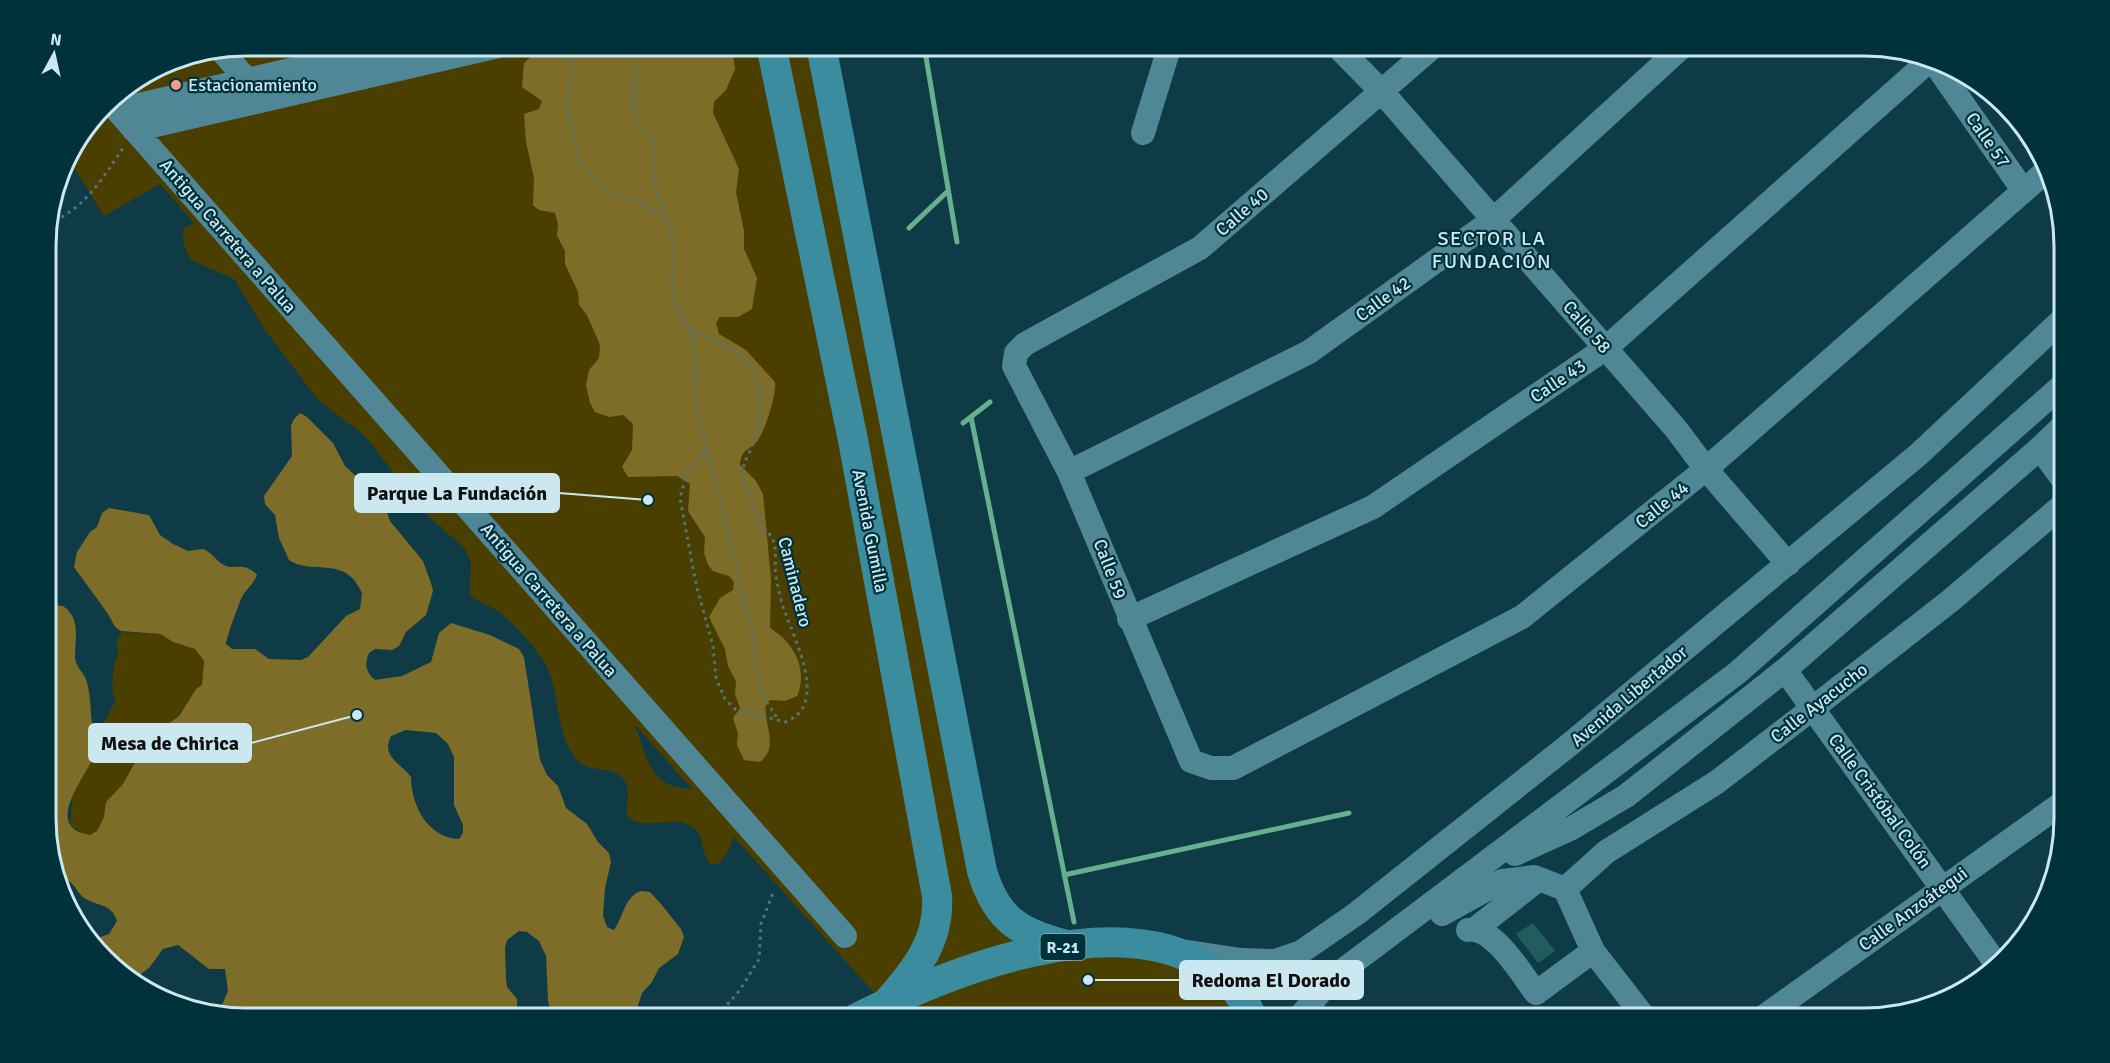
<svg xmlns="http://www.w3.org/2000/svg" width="2110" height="1063" viewBox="0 0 2110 1063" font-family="Signika,sans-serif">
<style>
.green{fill:#4b3f00;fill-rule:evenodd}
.forest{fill:#7d6d28;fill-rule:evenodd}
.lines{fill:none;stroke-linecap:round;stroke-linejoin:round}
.stream{stroke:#65b08e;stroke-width:5}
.building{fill:#225c5d}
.path{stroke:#4e757e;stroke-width:3;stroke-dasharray:3 4.5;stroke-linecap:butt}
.minor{stroke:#4f8796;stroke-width:24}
.major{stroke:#3c8ca0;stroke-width:30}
.poi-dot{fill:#f49e87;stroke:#01313b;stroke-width:2}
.labels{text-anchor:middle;stroke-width:4.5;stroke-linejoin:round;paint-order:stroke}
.shield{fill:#01313b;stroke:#8eb0b9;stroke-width:1.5}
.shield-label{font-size:16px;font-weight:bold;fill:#cbe7ef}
.poi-label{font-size:18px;fill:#cbe7ef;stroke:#01313b;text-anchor:start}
.street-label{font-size:18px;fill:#cbe7ef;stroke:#01313b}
.neighbourhood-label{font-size:20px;letter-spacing:1.5px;fill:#cbe7ef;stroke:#01313b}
.rim{fill:none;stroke:#cbe7ef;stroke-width:3}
.leader{fill:none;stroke:#cbe7ef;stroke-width:2}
.callout-dot{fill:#cbe7ef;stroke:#01313b;stroke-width:2}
.callout{fill:#cbe7ef;stroke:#cbe7ef;stroke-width:2}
.callout-label{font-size:20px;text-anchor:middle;font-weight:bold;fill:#111}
</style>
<rect width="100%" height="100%" fill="#0e3b45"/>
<!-- green -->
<path class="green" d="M246,45H771L937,896L885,1005L733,836C732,846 726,856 718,864H710C701,853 705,839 695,829C675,811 647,834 627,816C626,805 630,794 626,784C619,762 589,776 576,759C553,729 562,691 543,660C531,642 514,623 496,610C487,604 477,602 469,594L471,564L465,549L427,515L364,435L318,400L263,327L234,279L191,260L184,246L183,229L194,223L160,184L104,216L67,156L113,95L169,60ZM635,726H636L692,789C649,788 648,759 635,726Z
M774,45H819L979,873L1039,941L910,991L931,949Z
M121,632L159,634L173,642L195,649L204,661L202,685L196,689L178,716L165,726L152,749L134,764L123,784L106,802L104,817L97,831L90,835L83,834L70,825L73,793L98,751L100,729L115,702L112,687L114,664L119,650L116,643Z
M1174,956L1247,1018H868L1027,959Z"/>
<!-- forest -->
<path class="forest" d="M552,45L732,46L735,69L726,90L714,102L713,113L739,169L736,192L744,231V249L757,278L752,309L738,317H720L716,323L719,334L746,350L775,382C777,393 765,431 758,440C751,451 741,447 740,465L756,481L763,494L771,579L770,627C774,632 780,634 784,639C799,654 806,676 797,696L785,701L770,700L766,704C763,724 780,747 760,762L744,760L737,745L738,733L733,718L740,708L735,694L736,681L728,666L725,649L709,617L720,598L733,590L734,582L729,576L713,571L708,565L704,553L705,537L688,511L690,484L677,476L628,477L622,467L632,450L633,424L623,415L609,417L595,412L590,403L586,385L589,370L599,358L600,345L587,315L579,305L578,292L565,264V251L557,236L558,224L555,213L539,210L533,205L534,178L526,142L524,114L539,109L542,101L522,87L524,63L539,50Z
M300,413L307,417L333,443L345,466L357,477L371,498L385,507L390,521L423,561L431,583L433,591L426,615L406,632L399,646L392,650L375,649L369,653C364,665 366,672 375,680L402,676L431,662L439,633L451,623L490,635L519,649L524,657L540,760L547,775L558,786L566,808L587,824L598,842L609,853L611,862L605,888L603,916L607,927L614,930C624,916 624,897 641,891L650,892L661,904L681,929L684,937L678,954L659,968L652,982L642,993L634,1018H553L548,1001L546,956L539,941L527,932L519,931L507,940L505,948L506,979L507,987L517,999V1018H246L219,1012L228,991L225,969H209L178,945L163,949L149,968L134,979L89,941L109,934L117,921C111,902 96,907 83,897C75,890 74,880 62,879L47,844L46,608L55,605L63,606C81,618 75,638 75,657C75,665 81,670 85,677C91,691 90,709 92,723C94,732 99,735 98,745C96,767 36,827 90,835L97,831L104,817L106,802L123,784L134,764L152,749L165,726L179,716L196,689L202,685L204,661L195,649L173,642L160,634L121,631L115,627L108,614L74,567L77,552L90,532L97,527L102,513L109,508L149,515L160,535L173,544L188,551L203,549C211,552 215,559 222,564C234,572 243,560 257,575C254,583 248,588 243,595C240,600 226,639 226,644L232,649H255L269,659L301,660L308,657L346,616L360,609L362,593C345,554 313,576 289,560L279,538L275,515L265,504L264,496L292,456L291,426L294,419ZM406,730L436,733L448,744L454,757V805L463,825V833L459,839C428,838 411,805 411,777C399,762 381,756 391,736Z"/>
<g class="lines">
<!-- stream -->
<path class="stream" d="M924,45L957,242
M909,228L948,191
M971,417L1074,922
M963,423L990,402
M1064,875L1349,813"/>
</g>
<!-- building -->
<path class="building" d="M1533,923L1555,951L1538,963L1516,934Z"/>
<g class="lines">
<!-- path -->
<path class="path" d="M263,45L265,55
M565,45C575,63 570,83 567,103C566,115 571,124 573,134C585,199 620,187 665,218
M621,45C649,75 628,86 635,113C637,125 649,128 652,139C655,149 652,164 654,176C657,195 667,213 671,233C675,253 671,273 673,292C675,307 687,320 691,334C698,359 694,382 697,407L752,631C756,650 756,675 762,692C765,703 774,710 778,721
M48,224C84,209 102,180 123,148
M690,331C713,339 742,351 753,373C763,394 762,423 753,444C750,452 744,461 743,470C742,485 757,515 765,529C768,533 772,536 773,540C778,552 773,568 777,581C779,591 781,602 785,612C794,639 830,706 785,722L735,709L725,699L716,678L713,646L696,584L680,498L687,473L709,447
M721,1018L725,1007L740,990L759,959L761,924L773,893"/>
<!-- minor -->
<path class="minor" d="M1336,45L1382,92L1676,429L1706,469L1788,564
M1435,45L1200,248L1025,344L1016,353L1014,366L1069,472L1191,761L1211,768H1233L1522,617L1706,469L2044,173
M221,50L247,80
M1933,61L2023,190
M109,101L845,936
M117,110L399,45
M134,130L503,45
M1143,133L1170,45
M2040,448L2064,481
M1069,472L1309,352L1493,220L1684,45
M1129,619L1373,507L1606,348L1930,60
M1785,670L1995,962
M1515,854L1572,828L1626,796L1785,670L2040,448L2064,425
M1565,889L1606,852L1717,782L1813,708L1950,601L2064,504
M1565,889L1593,951L1645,1018
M1442,914L1502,881L1534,877L1565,889
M1475,929L1539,879
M1468,930C1493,925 1522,975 1536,993L1593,951
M1188,952L1241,960L1275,961L1301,952L1356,914L1569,745L1919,454L2064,318
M1299,1018L1330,980L1737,673L2064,384
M1762,1018L2065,801"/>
<!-- major -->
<path class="major" d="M771,45L853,440L937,896C940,942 914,972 885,1005
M821,45L982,871C997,922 1021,933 1070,946
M857,1018C950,971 1116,904 1212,970C1231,983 1244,996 1252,1018"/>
</g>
<!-- markers -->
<circle class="poi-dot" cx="176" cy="85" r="6"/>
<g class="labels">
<!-- shield labels -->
<rect class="shield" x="1040.5" y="934" width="45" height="26" rx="4.5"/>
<g class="shield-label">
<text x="1063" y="953">R-21</text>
</g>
<!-- poi labels -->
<g class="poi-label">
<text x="188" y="91">Estacionamiento</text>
</g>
<!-- street labels -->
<g class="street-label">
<text transform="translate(1988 140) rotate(55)" y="6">Calle 57</text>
<text transform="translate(1242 212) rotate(-41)" y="6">Calle 40</text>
<text transform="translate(228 236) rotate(49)" y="6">Antigua Carretera a Palua</text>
<text transform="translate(1383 299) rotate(-36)" y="6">Calle 42</text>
<text transform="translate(1587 327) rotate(49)" y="6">Calle 58</text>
<text transform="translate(1558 381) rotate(-34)" y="6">Calle 43</text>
<text transform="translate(1662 505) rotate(-39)" y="6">Calle 44</text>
<text transform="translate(870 531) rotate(79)" y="6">Avenida Gumilla</text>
<text transform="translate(1110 569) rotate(69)" y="6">Calle 59</text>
<text transform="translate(795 582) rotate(76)" y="6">Caminadero</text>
<text transform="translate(549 600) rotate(49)" y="6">Antigua Carretera a Palua</text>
<text transform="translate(1629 696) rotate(-40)" y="6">Avenida Libertador</text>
<text transform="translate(1819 703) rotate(-38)" y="6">Calle Ayacucho</text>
<text transform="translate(1880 801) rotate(54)" y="6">Calle Cristóbal Colón</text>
<text transform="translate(1913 909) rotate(-36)" y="6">Calle Anzoátegui</text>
</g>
<!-- neighbourhood labels -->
<g class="neighbourhood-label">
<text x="1492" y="245">SECTOR LA<tspan x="1492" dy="23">FUNDACIÓN</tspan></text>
</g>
</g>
<!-- crop -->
<path d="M0 0H2110V1063H0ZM246 56H1864A190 190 0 0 1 2054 246V818A190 190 0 0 1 1864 1008H246A190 190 0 0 1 56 818V246A190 190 0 0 1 246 56Z" fill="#01313b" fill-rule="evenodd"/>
<path class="rim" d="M246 56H1864A190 190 0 0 1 2054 246V818A190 190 0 0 1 1864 1008H246A190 190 0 0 1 56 818V246A190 190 0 0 1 246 56Z"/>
<!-- callouts -->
<path class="leader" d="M648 500L559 493M357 715L251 743M1088 980L1180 980"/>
<g class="callout-dot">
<circle cx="648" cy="500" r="6"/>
<circle cx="357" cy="715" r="6"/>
<circle cx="1088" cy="980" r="6"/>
</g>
<g class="callout">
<rect x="355" y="474" width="204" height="38" rx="6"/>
<rect x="89" y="724" width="162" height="38" rx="6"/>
<rect x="1180" y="961" width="183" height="38" rx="6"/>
</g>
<g class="callout-label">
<text x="457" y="500">Parque La Fundación</text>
<text x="170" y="750">Mesa de Chirica</text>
<text x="1271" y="987">Redoma El Dorado</text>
</g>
<!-- north arrow -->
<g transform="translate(54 54) rotate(8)" stroke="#01313b" stroke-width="4.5" paint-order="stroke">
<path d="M0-4.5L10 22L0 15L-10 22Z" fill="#cbe7ef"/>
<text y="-9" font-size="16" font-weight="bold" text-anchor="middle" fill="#cbe7ef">N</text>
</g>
</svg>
